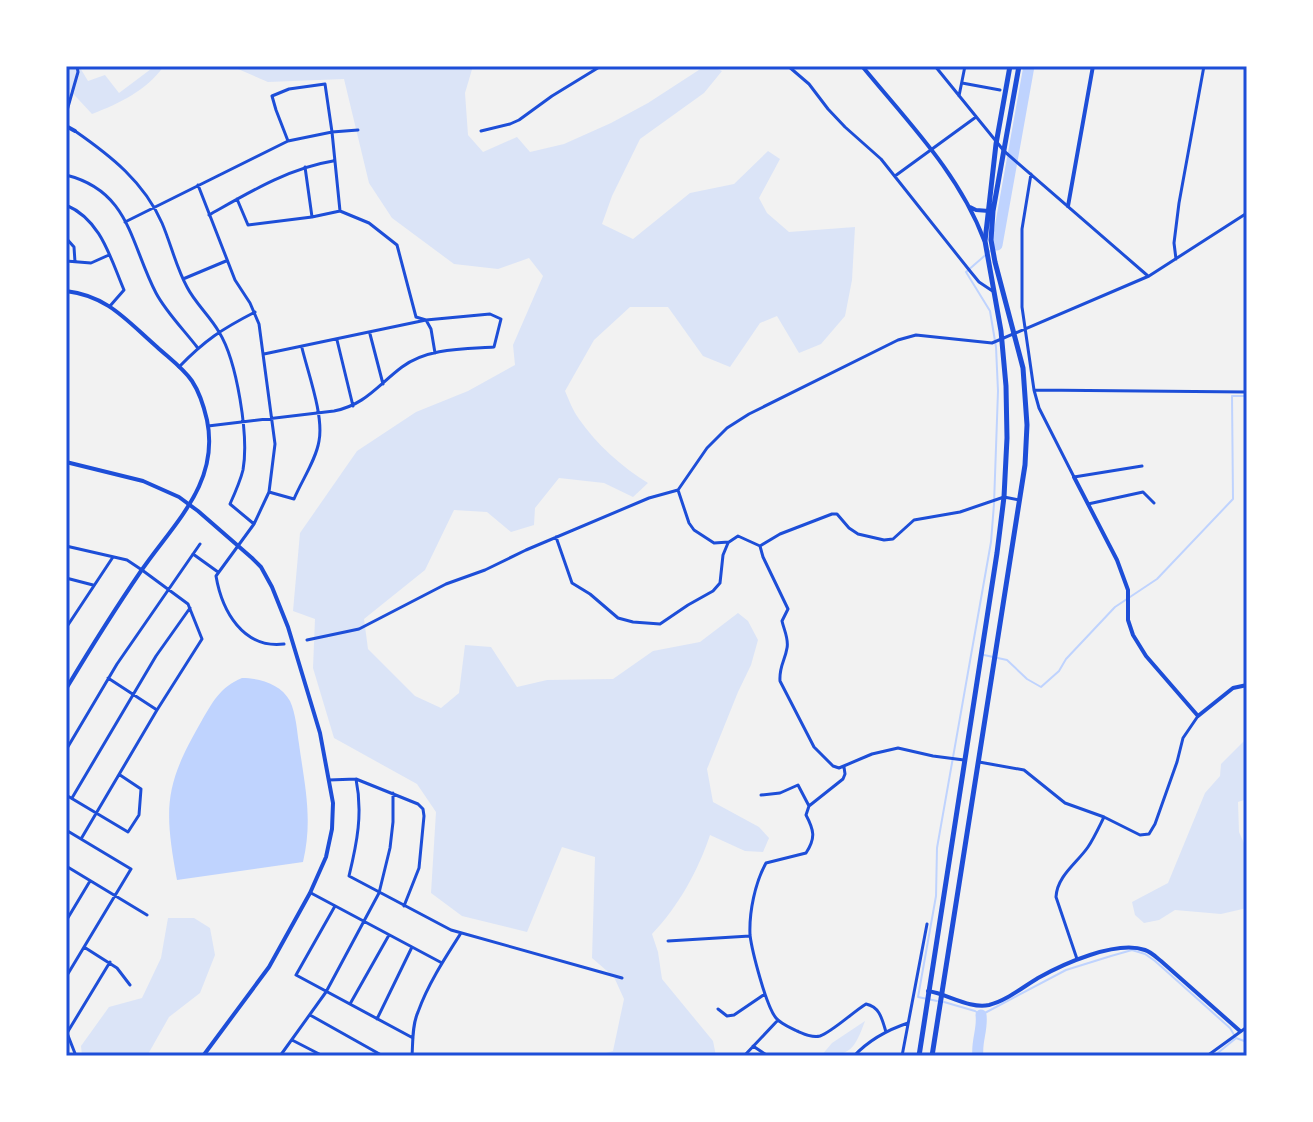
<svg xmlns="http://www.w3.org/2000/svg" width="1313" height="1122" viewBox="0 0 1313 1122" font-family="'PT Sans',sans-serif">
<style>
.green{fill:#dbe4f7}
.water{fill:#bfd3fe}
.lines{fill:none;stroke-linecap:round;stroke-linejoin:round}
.stream{stroke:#bfd3fe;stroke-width:2}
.river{stroke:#bfd3fe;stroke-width:11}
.minor{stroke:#1d4ed8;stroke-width:3}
.tertiary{stroke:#1d4ed8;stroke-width:4}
.secondary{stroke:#1d4ed8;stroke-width:4}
.trunk{stroke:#1d4ed8;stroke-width:5}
.neatline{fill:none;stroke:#1d4ed8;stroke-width:3}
</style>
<rect width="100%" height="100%" fill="#f2f2f2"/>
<!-- green -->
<path class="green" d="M66,66H79L88,81L105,75L119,93L155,66H164C146,91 120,103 92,114L66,86Z
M231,66H473L465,93L468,135L483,152L517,137L530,152L564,144L611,123L648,103L705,66H712L722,71L704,93L640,139L612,196L602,224L633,239L690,193L734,184L768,151L780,159L759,198L767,213L789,232L855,227L852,280L845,316L821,344L799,353L777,316L760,323L730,367L703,356L668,307H630L594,340L565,391C569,400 573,411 579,419C597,445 622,467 648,483L633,497L604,483L559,478L535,508L534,525L511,532L487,512L454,510L425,570L364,619L368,649L415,696L441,708L459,693L465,645L491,647L517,687L547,680L613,679L653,651L700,642L738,613L748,621L758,640L751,665L738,692L707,769L713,802L759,827L769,838L763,852L745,851L710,835C698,871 678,907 652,934L658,952L662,979L713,1041L716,1056H595L613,1051L624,999L614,977L592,958L595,857L562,847L527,932L462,916L431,893L436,812L417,784L334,738L313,668L315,619L293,611L300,533L357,451L416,412L468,391L515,365L513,345L543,276L529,258L498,269L454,264L392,218L369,183L344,79L268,82Z
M1247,738V799L1238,802L1239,832L1247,850V908L1221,914L1175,910L1159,920L1144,923L1135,915L1132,902L1168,883L1205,793L1220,776L1221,764Z
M168,918H194L210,928L215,955L200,993L169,1017L147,1056H82L81,1046L109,1007L142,998L161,958Z
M865,1021C855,1048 851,1056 821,1056L832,1043Z"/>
<!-- water -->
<path class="water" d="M242,678C259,678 281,684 290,701C296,714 297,731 299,744C305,787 313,819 303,862L177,880C164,808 164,786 201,722C212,703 220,687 242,678Z"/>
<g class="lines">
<!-- stream -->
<path class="stream" d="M984,655L1007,660L1027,679L1041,687L1059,671L1066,659L1115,607L1157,579L1233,499L1232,396H1247
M937,1001L918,997L936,896L937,848L991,542L994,504L998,391L996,347L990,311L966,272L997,245
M944,1002L975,1011L981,1015L1066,970L1111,956L1132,950L1145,954L1155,961L1230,1028L1236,1038L1247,1042
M1214,1056L1235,1039"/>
<!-- river -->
<path class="river" d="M997,245L1029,66
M978,1056C976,1042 983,1029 981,1015"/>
<!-- minor -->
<path class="minor" d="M788,66L809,84L828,109L845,127L881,159L970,271L979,282L994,292
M935,66L1004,151L1148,276
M962,83L1000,90
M959,96L965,66
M66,114L78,72L77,66
M75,131C111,156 144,182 162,223C171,244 176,267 187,287C195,303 210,316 219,332C237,361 249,436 243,470C240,482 235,493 230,504L254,524
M481,131L510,124L519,120L552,96L601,66
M288,141L276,110L272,96L289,89L325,84L332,132L340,211
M305,167L312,217
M1031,174L1022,229V307L1034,390L1039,408L1074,477L1142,466
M66,175C130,191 130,243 156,293C166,312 184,330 197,347
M895,176L976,117
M198,185L235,280L250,303L259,324L275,444L269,492L254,524L216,576C222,611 243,649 284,644
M237,199L248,225L312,217L340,211L369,223L397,245L416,317L426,320L431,329L435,353
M66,205C101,220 110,257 124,290L110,306
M209,215C248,193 289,168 333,161
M125,222L288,141L332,132L358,130
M66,238L74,247L75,262
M1176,259L1174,243L1179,203L1204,66
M66,261L91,263L109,255
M183,279L226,261
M370,334L383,384
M337,340L353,406
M179,367C205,340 222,329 255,312
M1035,390L1247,392
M208,426L334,411C365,405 378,385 402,367C427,348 463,349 494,347L501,319L490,314L426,320L264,354
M678,490L689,523L694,530L714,543L729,542L738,536L760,546L763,557L788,609L782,621C784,630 789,639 787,648C785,661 779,666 780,681L814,747L833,766L839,768L872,754L898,748L933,756L964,760
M269,492L294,499C302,480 316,460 319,441C324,416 308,373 302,348
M1088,504L1143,492L1154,503
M556,537L572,583L590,594L618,618L633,622L660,624L688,605L713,591L720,583L723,555L728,543
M66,546L127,560L142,570L188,604L202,639L157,710L81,839
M760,546L780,534L832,514H837L849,528L858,534L884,540L893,539L914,520L960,512L1004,497L1019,500
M193,554L218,572
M66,578L93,585
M66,628L113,557
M307,640L359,629L446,584L485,570L526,550L649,498L678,490L707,448L727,428L749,414L898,340L916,335L992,343L1149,276L1247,213
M108,678L157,710
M66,750L117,664L200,544
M979,762L1024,770L1065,803L1104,817
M844,767L845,774L843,779L809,806L806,815C814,830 816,838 806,853L766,863C755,883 749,912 750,935C752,951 766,1006 776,1018C781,1024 789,1027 797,1031C804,1034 812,1038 820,1036C832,1032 853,1012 866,1004C880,1007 882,1019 886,1032
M356,779C363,813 357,843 349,876L451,930L622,978
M329,780L356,779L418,804L423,809L424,816L419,868L404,906
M66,795L128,832L139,815L141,789L120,775
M761,795L780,793L798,785L809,806
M72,798L156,656L190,608
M66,830L131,869L66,977
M66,866L147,915
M311,893L442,963
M335,906L296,975L413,1038
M66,921L90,881
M668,941L750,936
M84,947L117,968L130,985
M1077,959L1056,897C1057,876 1077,863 1088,847C1094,838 1099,827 1104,817L1140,835L1149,834L1155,824L1177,762L1183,738L1198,716
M350,1004L389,935
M718,1009L727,1016L734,1015L765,994
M310,1015L383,1056
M377,1019L412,947
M292,1040L323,1056
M753,1046L768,1056
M76,1056L67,1033L110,962
M280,1056L326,992L379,893L390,848L393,822V793
M412,1056C413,1042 412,1025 418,1012C428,984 445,958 461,933
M744,1056L778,1020
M854,1056C869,1040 887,1030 908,1023
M902,1056L927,924
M1207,1056L1247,1027"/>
<!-- tertiary -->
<path class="tertiary" d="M862,66C907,121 959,173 984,240
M66,126L75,131
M1068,206L1093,66
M970,207L976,210L989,211
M66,291C108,296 127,321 157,347C169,358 183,368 192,381C200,393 204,407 207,420C220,483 174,523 141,571C115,609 90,649 66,689
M1074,477L1117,560L1128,590V620L1133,635L1146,656L1198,716L1233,688L1247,685
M928,991C948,994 969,1009 989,1005C1006,1001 1023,987 1038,978C1063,964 1116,940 1145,950C1151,952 1156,957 1161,961L1240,1031"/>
<!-- secondary -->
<path class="secondary" d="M66,462L143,481L179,497L198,511L252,558L261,567L272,587L288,627L320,733L333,803L332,829L326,857L310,893L269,967L203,1056"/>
<!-- trunk -->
<path class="trunk" d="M919,1056L997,553L1004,497L1007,438L1006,386L1001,331L985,241L996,144L1010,66
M932,1056L1025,465L1027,425L1023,368L995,262L991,240L993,211L1019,66"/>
</g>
<!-- border -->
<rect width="1313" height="1122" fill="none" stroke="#ffffff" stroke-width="136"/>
<rect x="68" y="68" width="1177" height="986" class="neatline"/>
</svg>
